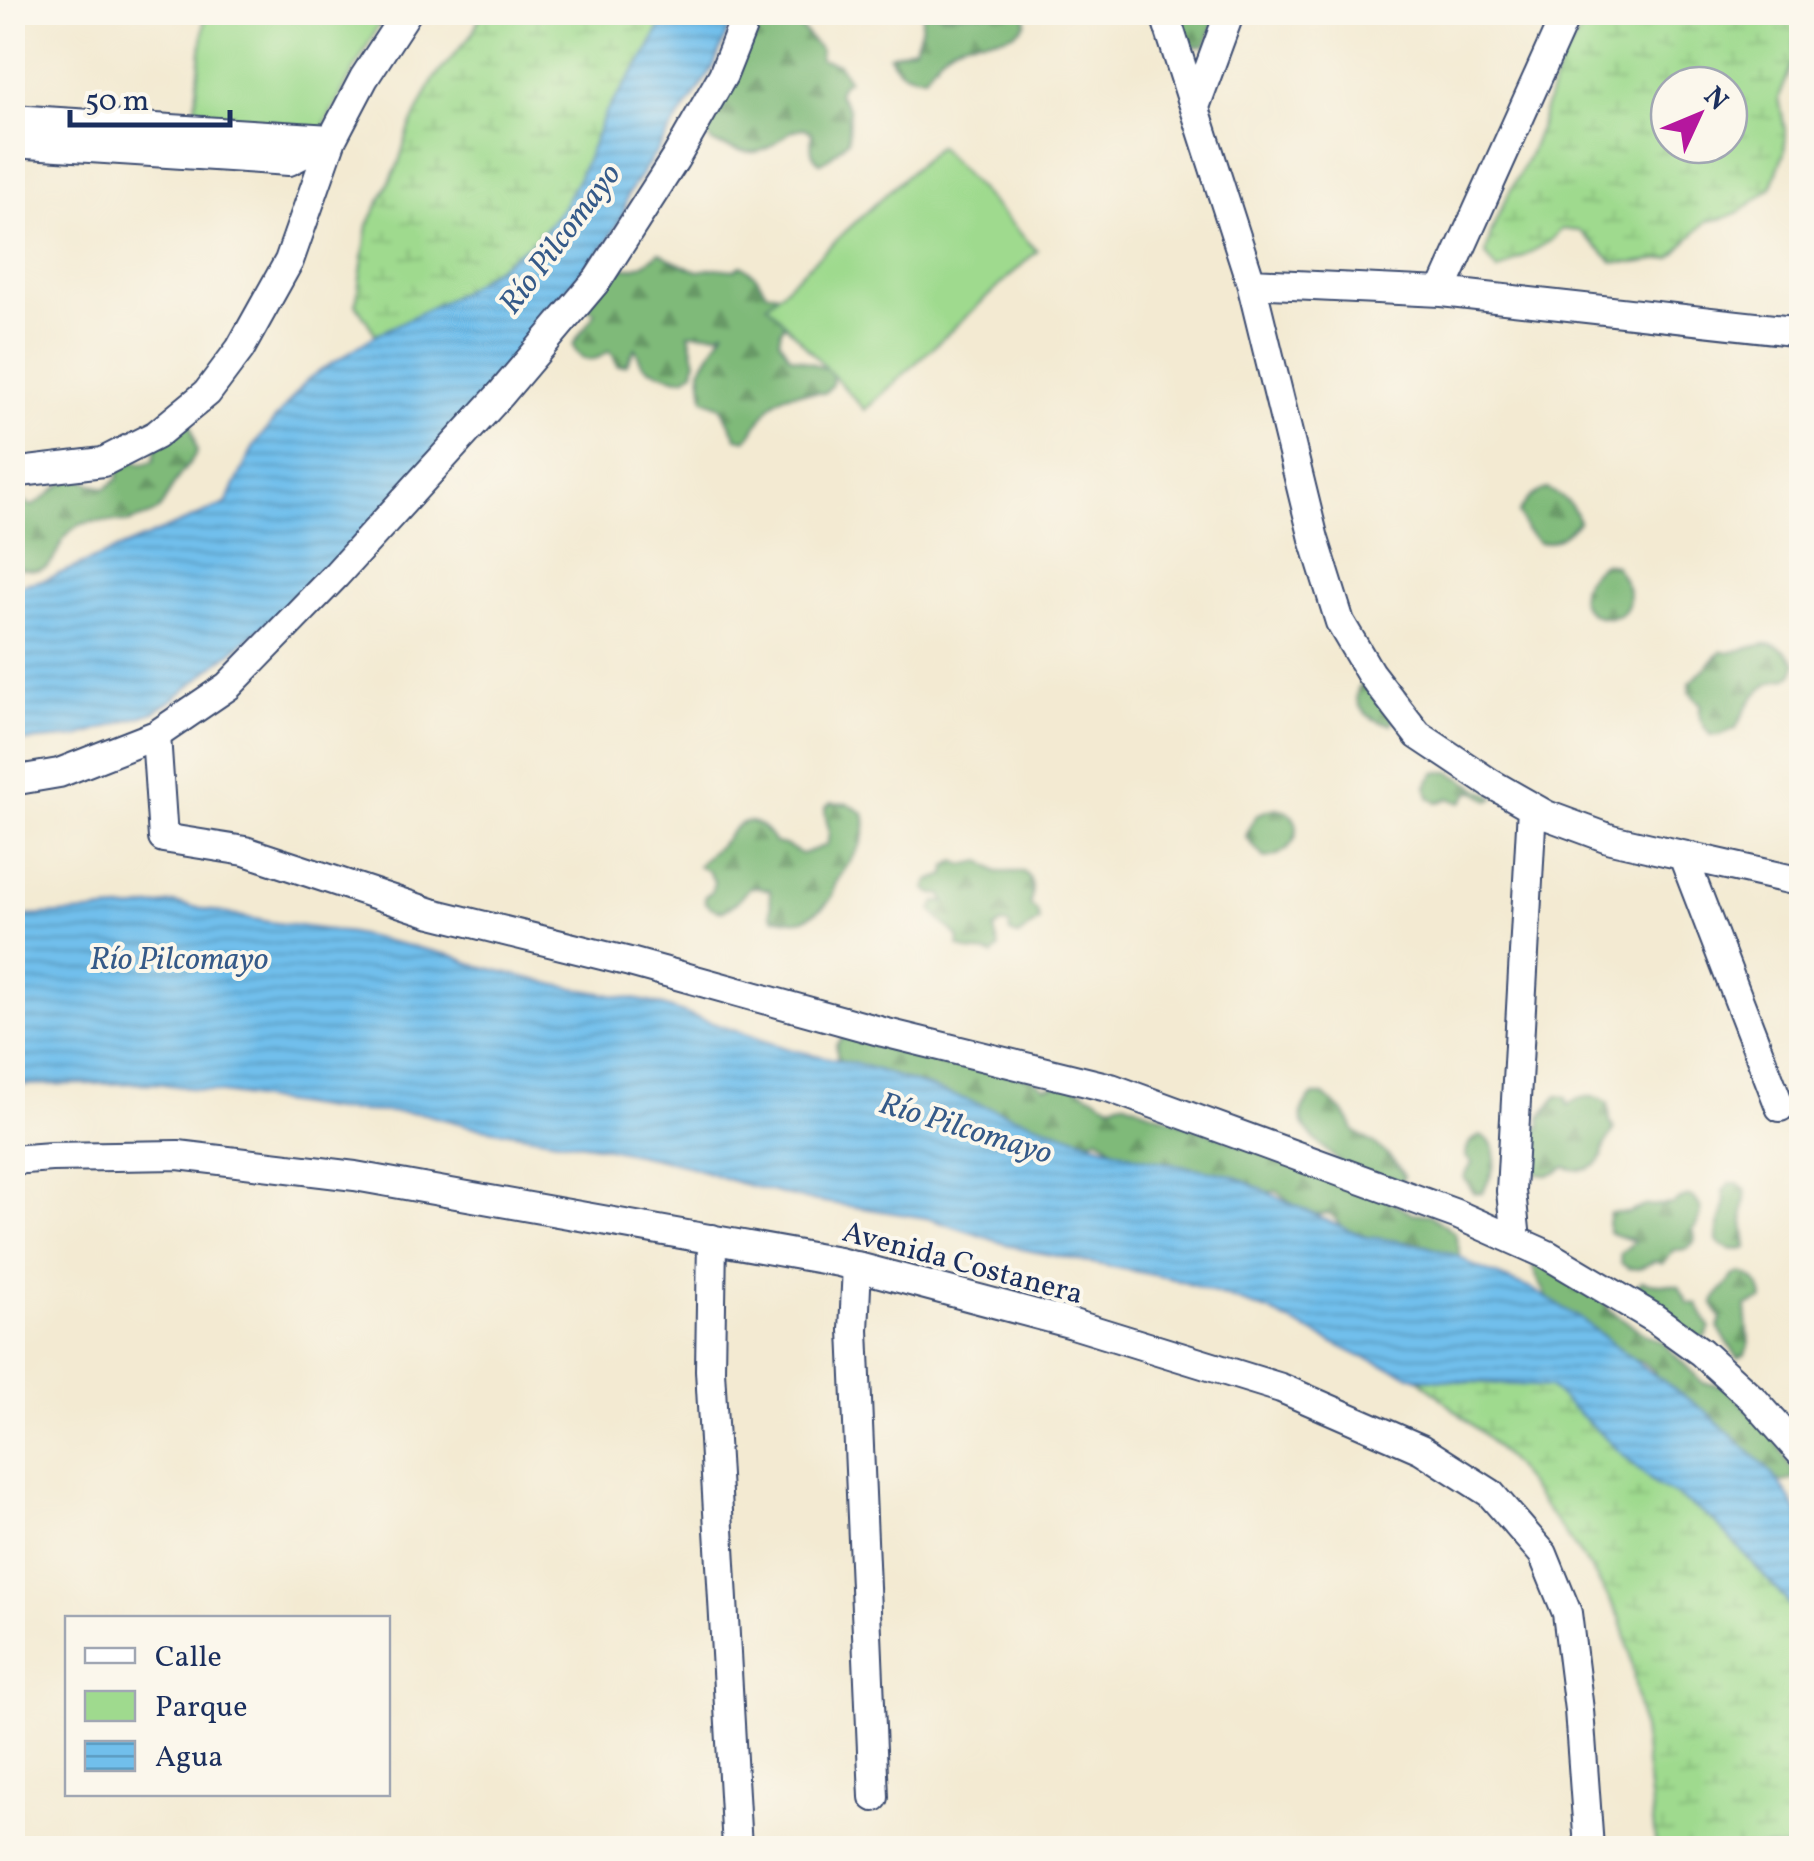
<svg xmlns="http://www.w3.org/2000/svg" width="1814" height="1861" viewBox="0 0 1814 1861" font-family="Vollkorn,serif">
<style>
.forest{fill:url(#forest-firs);stroke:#4d746c;stroke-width:2.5}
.wetland{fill:url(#wetland-marsh);stroke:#5d8476;stroke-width:2.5;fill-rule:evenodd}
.park{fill:#9fda8e;stroke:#5d8476;stroke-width:2.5}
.water{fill:url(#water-rules);stroke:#4677a5;stroke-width:2.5}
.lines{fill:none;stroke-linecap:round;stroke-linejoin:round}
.minor-casing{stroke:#3b4b6f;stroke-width:32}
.minor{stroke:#fff;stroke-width:28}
.labels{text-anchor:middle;stroke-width:8;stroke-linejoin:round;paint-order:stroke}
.street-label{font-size:30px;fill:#1b2f5e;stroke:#fbf7ec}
.water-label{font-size:32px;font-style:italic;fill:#355a89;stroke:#fbf7ec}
</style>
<defs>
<pattern id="forest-firs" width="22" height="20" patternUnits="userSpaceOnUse" patternTransform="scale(2.5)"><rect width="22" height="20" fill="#7fba79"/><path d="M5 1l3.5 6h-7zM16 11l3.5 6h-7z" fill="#679866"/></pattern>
<pattern id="wetland-marsh" width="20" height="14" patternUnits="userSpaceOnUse" patternTransform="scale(2.5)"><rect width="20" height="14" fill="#9fda8e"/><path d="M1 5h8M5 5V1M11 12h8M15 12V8" fill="none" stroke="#88bb7d"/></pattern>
<pattern id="water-rules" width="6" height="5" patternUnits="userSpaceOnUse" patternTransform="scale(2.5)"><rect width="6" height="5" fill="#71bfec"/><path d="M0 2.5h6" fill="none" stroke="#5c9cc2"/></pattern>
</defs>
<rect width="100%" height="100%" fill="#fbf7ec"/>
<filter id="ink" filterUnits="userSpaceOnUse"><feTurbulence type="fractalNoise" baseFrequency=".01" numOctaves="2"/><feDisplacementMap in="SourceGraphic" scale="20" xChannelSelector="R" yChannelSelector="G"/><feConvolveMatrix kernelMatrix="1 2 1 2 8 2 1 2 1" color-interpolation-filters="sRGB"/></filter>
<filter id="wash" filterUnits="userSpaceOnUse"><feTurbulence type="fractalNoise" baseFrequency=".0048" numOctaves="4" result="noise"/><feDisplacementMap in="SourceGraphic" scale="40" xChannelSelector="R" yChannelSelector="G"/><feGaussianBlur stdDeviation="2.25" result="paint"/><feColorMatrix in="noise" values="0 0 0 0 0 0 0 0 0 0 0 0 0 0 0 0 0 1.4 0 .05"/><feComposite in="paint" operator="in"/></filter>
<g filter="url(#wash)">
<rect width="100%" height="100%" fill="#f3ead2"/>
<!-- forest -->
<path class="forest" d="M769,13L790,16L821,51L820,59L838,64L848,79L841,85L838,94L849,109L848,140L828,159L821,163C809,155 811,146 812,133L805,128C784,128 775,151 755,152C744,153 734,149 723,146C713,144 710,142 706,132C710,121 719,113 721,101C734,73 744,33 769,13Z
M1026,13V23C1009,44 983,35 960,43C944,48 934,64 925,76C908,76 895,71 889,55L915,47L921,29L923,13Z
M1165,13H1218L1205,46L1187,47Z
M660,252L673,261L698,271L715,268L734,270L742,265L757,277L766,292L775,293L782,299L785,323L781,330L779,340L790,356L830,370C835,381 833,386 824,393C792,393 781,387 760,420C755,428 754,433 746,440L737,438L721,406L704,399L701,369L725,329L719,333H689L696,361L694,371L686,377L677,378L650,369L642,364L635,348L626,365L617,366L614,357L609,351C595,362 581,364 573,346C578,333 589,325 595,312L587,308L617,266C633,273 647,263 660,252Z
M186,423L191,425L197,452C191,463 181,472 174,484C161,506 165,512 138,519C125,522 136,523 123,522C109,522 89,519 76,527C48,544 66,582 13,566L12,493L20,500L32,506C50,499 61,475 82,480C89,482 97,486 105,489L118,479L119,468L133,461L142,464L154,461L156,446Z
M1548,489C1562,497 1576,505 1578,522C1567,533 1556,543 1539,543L1526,530L1519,513C1526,500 1534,492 1548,489Z
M1603,563L1614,565C1674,646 1527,623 1603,563Z
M1765,644C1781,644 1787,652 1796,663C1793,686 1779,674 1765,686C1751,697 1744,712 1736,728L1720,735H1710C1702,724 1697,718 1701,704L1689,692L1690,683L1722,651L1732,652Z
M1363,680L1397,710L1391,724C1368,721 1346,703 1363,680Z
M1439,772H1450L1495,798L1490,801L1475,791L1470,792L1461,803L1449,798L1437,803L1429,797L1426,786L1434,774Z
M831,803L848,804L864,813C872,843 847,861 835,885C833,890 833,896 830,900C825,907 812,915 804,919C793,923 785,918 774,918L771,914L770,890L758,887L749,888C736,902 724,922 705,902V896L712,891L714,881L708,871L698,866C704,856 713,852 721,844C727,839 730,831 737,826C753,814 767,830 775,843L785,845L802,854L827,845C832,824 825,826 825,808Z
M1277,808C1313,817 1295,857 1264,858L1246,837C1253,817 1255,812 1277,808Z
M955,861L964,865L982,861L997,872H1024C1035,882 1032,891 1030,905L1037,911L1039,921L1018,936L1010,933L1009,925L1001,924L994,930L999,948L993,955C979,949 973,956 959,946L958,937L939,919L932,910L936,902H945L942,895L933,894L926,889L929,881L946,875L947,866Z
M845,1034L1033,1079L1045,1087L1068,1083L1109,1104L1123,1101L1373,1193L1412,1213L1430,1215L1455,1233L1462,1263L1349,1236L1333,1216L1327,1213C1304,1220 1294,1204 1277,1191L1254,1194L1121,1155L1099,1137L1078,1143L838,1062L836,1045Z
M1313,1095H1324C1336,1106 1350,1115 1354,1131C1374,1143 1392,1155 1404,1176L1401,1183C1381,1177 1358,1172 1340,1162C1334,1159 1328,1151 1322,1146C1305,1130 1290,1116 1313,1095Z
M1557,1096L1566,1097L1568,1105C1580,1095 1596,1094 1608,1103L1610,1121L1614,1130C1612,1135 1608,1140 1605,1145C1600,1154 1606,1153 1599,1162C1591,1172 1575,1171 1565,1167C1554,1175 1545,1179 1533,1170L1531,1160L1532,1151C1525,1142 1525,1137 1531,1128H1540L1541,1117Z
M1480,1136C1507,1146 1492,1174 1483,1192L1474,1193L1464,1178L1472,1163L1466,1157C1466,1145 1470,1141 1480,1136Z
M1729,1183H1738L1746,1190L1743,1213L1747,1248C1736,1252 1724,1249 1717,1241C1716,1221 1729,1213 1723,1191Z
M1690,1196C1706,1206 1702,1217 1693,1230L1696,1239C1690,1248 1685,1250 1674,1250L1663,1264L1655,1261L1638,1269L1628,1268L1621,1263L1620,1254L1634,1242C1626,1236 1618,1238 1609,1232L1608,1223L1610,1213H1628L1644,1206L1672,1204L1680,1199Z
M1537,1263L1600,1298L1610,1310L1645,1334L1662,1342L1703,1383L1724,1386L1772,1433L1794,1473V1478C1785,1485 1776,1481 1766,1477L1652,1380L1655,1372C1636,1353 1631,1362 1611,1355C1599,1350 1561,1313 1548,1302C1546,1289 1536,1280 1533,1267Z
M1741,1273C1755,1277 1762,1286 1763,1300L1746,1306L1749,1345L1746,1354L1738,1358L1718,1328L1721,1319L1713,1303C1718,1291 1728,1287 1733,1276Z
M1642,1281C1656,1286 1666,1282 1679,1286L1688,1303L1697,1304L1710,1328L1706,1336L1697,1342L1629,1293Z"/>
<!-- wetland -->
<path class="wetland" d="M482,13H667L647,53L561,210L536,240L458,294L376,335L356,304L368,225L398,165L409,130L433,80L472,34Z
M1589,13H1801V22L1795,40L1794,60L1779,98L1786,135L1784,153L1771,188L1742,211L1725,218L1707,221L1671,258L1633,263L1613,262L1580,231L1562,229L1550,241L1498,271L1486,255C1492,215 1516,185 1532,148C1544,120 1549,88 1563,60C1572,43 1583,31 1589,13ZM1669,85H1729V145H1669Z
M1418,1378L1551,1387L1656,1485L1679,1497L1715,1522L1786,1600L1801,1626V1848H1656L1642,1730L1630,1653L1620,1617L1591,1569L1513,1465L1486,1437Z"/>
<!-- park -->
<path class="park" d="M205,13H385L322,130L193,127Z
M938,146L1037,251L865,410L767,304Z"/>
<!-- water -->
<path class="water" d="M667,13H735L713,68L628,194L624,212L607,243L559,297L465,419L342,556L288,606L170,702L154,712L78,737L13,742L12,587L47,579L226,504L255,444L308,379L376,335L458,294L536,240L561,210L579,177L605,114L647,53Z
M173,903L268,922L350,933L454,956L471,964L557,985L654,1003L788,1049L865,1066L1137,1157L1231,1175L1330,1222L1367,1237L1419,1244L1458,1256L1476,1267L1534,1290L1581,1319L1642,1366L1705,1411L1765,1466L1787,1493L1801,1518V1626L1786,1600L1715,1522L1679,1497L1656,1485L1550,1387L1418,1378L1360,1356L1268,1311L1174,1279L1021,1249L927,1218L798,1198L739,1183L683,1164L603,1147L470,1126L421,1113L333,1110L157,1083L13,1085V917L138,909Z"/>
</g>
<g filter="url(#ink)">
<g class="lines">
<!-- minor casing -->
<g class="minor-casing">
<path id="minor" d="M1164,12L1251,283L1314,539L1340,622L1370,673L1418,735L1490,783L1546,815L1611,839L1802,882
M1195,107L1230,12
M12,119L331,139
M12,143L289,161L332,139
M1251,283L1441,292L1802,332
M1441,292L1567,12
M12,473L103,462L156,435L207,393L240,349L289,261L332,139L364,78L407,12
M156,735L163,838L245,851L432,913L630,962L883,1032L1111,1088L1456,1214L1548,1255L1654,1318L1701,1352L1755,1401L1802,1454
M12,781L59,773L156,735L228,686L336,575L501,394L598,279L675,159L723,75L748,12
M1683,856L1780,1107
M12,1160L51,1157L178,1155L355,1176L839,1262L1073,1324L1281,1388L1421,1449L1490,1493L1543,1554L1567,1613L1579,1710L1589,1848
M712,1239L710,1370L737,1848
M1516,1240L1511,1191L1532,807
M857,1266L854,1330L874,1797"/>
</g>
<!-- minor -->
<use href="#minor" class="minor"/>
</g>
</g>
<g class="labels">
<!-- street labels -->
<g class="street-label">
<text transform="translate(963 1262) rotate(15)" y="10">Avenida Costanera</text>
</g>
<!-- water labels -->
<g class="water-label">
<text transform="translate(559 238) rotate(-53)" y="11">Río Pilcomayo</text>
<text x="179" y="969">Río Pilcomayo</text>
<text transform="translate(966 1127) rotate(17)" y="11">Río Pilcomayo</text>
</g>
</g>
<!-- margin -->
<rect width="1814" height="1861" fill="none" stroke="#fbf7ec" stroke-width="50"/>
<!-- legend -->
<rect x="65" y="1616" width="325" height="180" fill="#fbf7ec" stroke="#a1a7b3" stroke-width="2.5"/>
<rect x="85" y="1648" width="50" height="15" fill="#ffffff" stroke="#a1a7b3" stroke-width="2.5"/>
<text x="155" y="1666" font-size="30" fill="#1b2f5e">Calle</text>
<rect x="85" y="1691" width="50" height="30" fill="#9fda8e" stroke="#a1a7b3" stroke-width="2.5"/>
<text x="155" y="1716" font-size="30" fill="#1b2f5e">Parque</text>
<rect x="85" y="1741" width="50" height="30" fill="url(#water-rules)" stroke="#a1a7b3" stroke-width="2.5"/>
<text x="155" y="1766" font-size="30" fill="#1b2f5e">Agua</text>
<!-- north arrow -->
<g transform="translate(1699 115) rotate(46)"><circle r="48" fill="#fbf7ec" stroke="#a1a7b3" stroke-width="2.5"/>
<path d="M0-8L18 38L0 25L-18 38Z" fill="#b5179e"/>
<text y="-15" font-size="28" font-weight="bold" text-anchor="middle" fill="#1b2f5e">N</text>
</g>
<!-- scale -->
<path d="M70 110v15h160v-15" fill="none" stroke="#1b2f5e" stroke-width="5"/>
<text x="85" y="110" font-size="30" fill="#1b2f5e" stroke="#fbf7ec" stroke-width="8" paint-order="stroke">50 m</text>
</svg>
